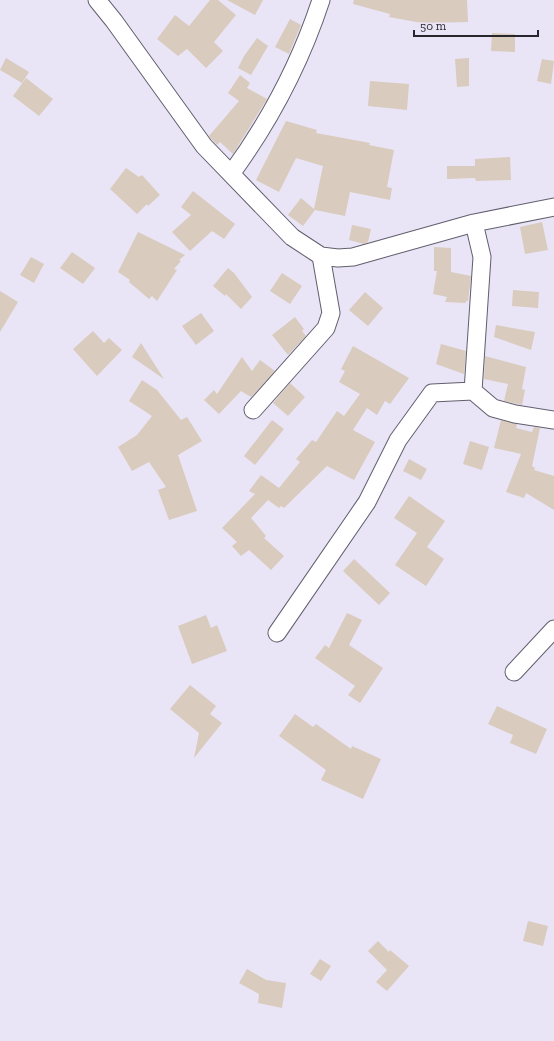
<svg xmlns="http://www.w3.org/2000/svg" width="554" height="1041" viewBox="0 0 554 1041" font-family="'Zilla Slab',serif">
<style>
.building{fill:#d9cbbd}
.lines{fill:none;stroke-linecap:round;stroke-linejoin:round}
.minor-casing{stroke:#615e6d;stroke-width:19}
.minor{stroke:#fff;stroke-width:17}
</style>
<rect width="100%" height="100%" fill="#e9e5f7"/>
<!-- building -->
<path class="building" d="M210,0H218L236,15L214,42L223,51L206,68L187,49L178,56L157,39L175,15L189,26Z
M227,0H263L255,15Z
M354,0H467L468,22L422,23L389,17L390,14L353,4Z
M290,19L301,25L289,54L275,47Z
M492,33L515,34V52L491,51Z
M257,38L268,46L251,75L238,68L244,56Z
M6,58L29,72L22,83L0,70Z
M469,58V86L457,87L455,59Z
M542,59L554,61L551,84L537,81Z
M240,75L250,83L247,88L267,99L233,154L220,142L217,145L209,136L239,101L228,93Z
M26,78L53,99L39,116L13,96Z
M370,81L409,84L407,110L368,106Z
M286,121L317,130L316,133L370,143L369,145L394,150L387,187L392,188L390,200L350,192L345,216L315,210L303,226L288,215L301,198L314,209L323,166L296,158L279,192L256,180Z
M510,157L511,180L476,181L475,178L447,179V166H475V159Z
M126,168L139,177L142,175L160,195L148,206L147,204L137,214L110,189Z
M193,191L235,224L224,239L212,231L190,251L172,232L191,215L181,207Z
M542,222L548,250L525,254L520,227Z
M352,225L371,229L368,242L364,244L349,240Z
M138,232L185,255L179,260L181,261L174,269L177,270L157,301L152,296L149,299L129,282L130,280L118,272Z
M434,247L451,248V272L471,276L468,301H466V303L445,302L447,297L433,294L437,271H434Z
M72,252L95,268L83,284L60,268Z
M31,257L44,264L34,283L20,275Z
M228,268L234,273L252,297L241,309L226,294L225,296L213,286Z
M282,273L302,286L290,304L270,291Z
M513,290L539,292L538,308L512,306Z
M0,291L18,302L0,332Z
M365,292L383,308L368,326L349,310Z
M201,313L214,331L196,345L182,326Z
M295,317L304,329L302,331L306,336L288,355L272,335Z
M496,325L535,332L531,350L494,337Z
M93,331L104,343L109,338L122,350L97,376L73,349Z
M141,343L164,379L132,357Z
M441,344L466,351L464,374L436,364Z
M353,346L409,378L390,404L385,401L377,415L367,408L353,430L375,442L354,480L327,466L284,508L281,506L279,508L268,500L251,518L266,536L264,538L284,556L271,570L249,550L241,556L232,546L237,542L222,528L255,494L249,491L261,475L279,488L300,462L296,459L312,440L316,442L337,411L344,416L360,394L339,382L345,371L341,369Z
M485,356L526,367L522,389L525,390L522,405L504,401L508,384L484,379Z
M242,357L252,371L260,360L275,371L251,397L241,391L219,414L204,400L214,390L217,394Z
M142,380L157,390L181,420L187,417L202,441L178,455L197,511L169,520L158,490L166,487L149,462L132,471L118,447L137,435L152,416L129,401Z
M290,383L305,397L288,416L273,403Z
M272,420L284,429L255,465L244,456Z
M501,420L517,424L516,428L532,432L534,427L540,428L532,466L535,468L534,470L554,476V510L526,493L524,498L506,492L521,454L494,448Z
M470,441L489,447L482,470L463,464Z
M409,459L427,469L421,480L403,471Z
M409,496L445,521L427,547L444,559L426,586L395,565L417,533L394,518Z
M354,559L390,593L379,605L343,571Z
M347,613L362,620L349,645L383,668L360,703L348,695L355,686L315,658L325,645L329,648Z
M206,615L211,628L217,625L227,651L192,664L178,626Z
M190,685L216,706L210,714L222,723L194,758L199,733L170,709Z
M497,706L547,729L536,754L510,743L513,735L488,724Z
M295,714L313,727L316,724L351,749L352,746L381,759L363,799L321,780L326,770L279,736Z
M528,921L548,926L543,946L523,941Z
M378,941L389,952L390,950L409,966L387,991L376,982L387,970L368,951Z
M320,959L331,966L321,981L310,974Z
M247,969L266,980L286,983L282,1008L258,1003L259,994L239,983Z"/>
<g class="lines">
<!-- minor casing -->
<g class="minor-casing">
<path id="minor" d="M97,0L114,21L204,146L292,237L321,256L338,258L353,257L474,223L554,207
M231,174C269,122 301,61 321,0
M473,391L482,257L474,223
M253,410L326,328L331,313L321,256
M277,633L367,502L398,440L432,393L473,391L493,408L515,414L554,420
M514,672L554,629"/>
</g>
<!-- minor -->
<use href="#minor" class="minor"/>
</g>
<!-- scale -->
<path d="M414 30v6h124v-6" fill="none" stroke="#27262c" stroke-width="2"/>
<text x="420" y="30" font-size="12" fill="#27262c" stroke="#e9e5f7" stroke-width="3" paint-order="stroke">50 m</text>
</svg>
